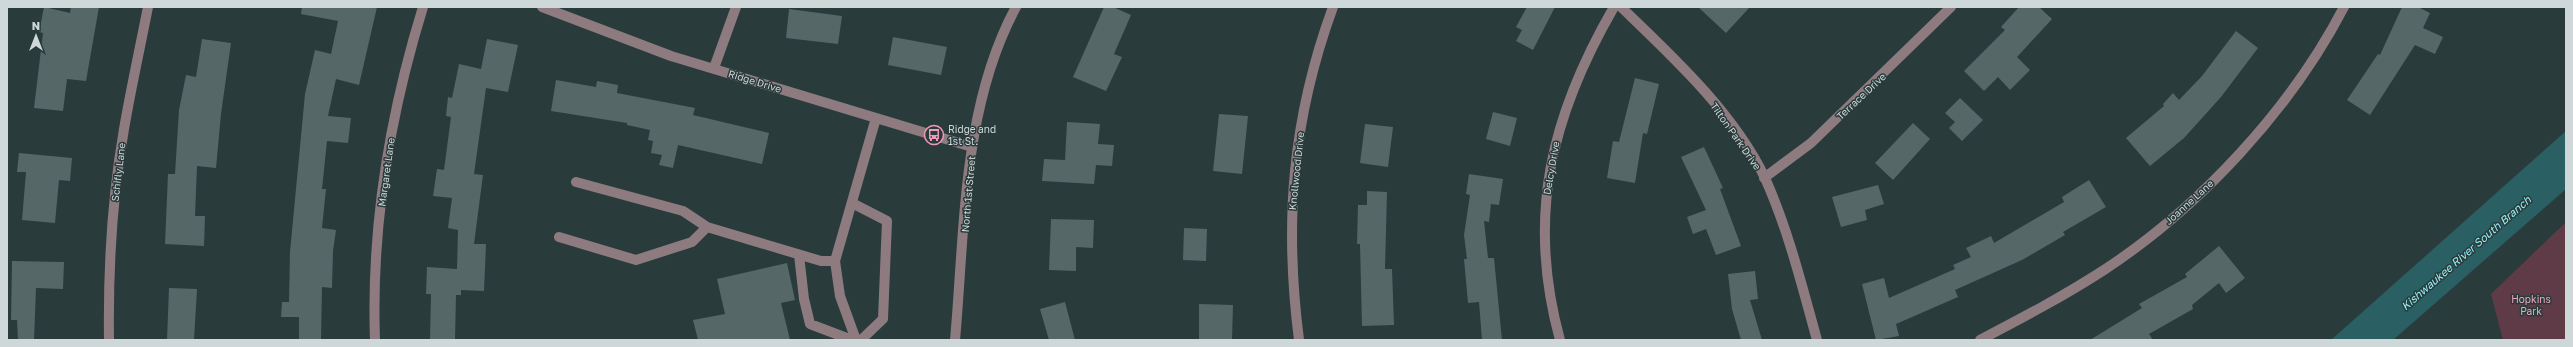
<svg xmlns="http://www.w3.org/2000/svg" width="2573" height="347" viewBox="0 0 2573 347" font-family="'Golos Text',sans-serif">
<style>
.green{fill:#5f3b47}
.water{fill:#2a5f63}
.building{fill:#566768}
.lines{fill:none;stroke-linecap:round;stroke-linejoin:round}
.minor{stroke:#8e7b80;stroke-width:10}
.labels{text-anchor:middle;stroke-width:3;stroke-linejoin:round;paint-order:stroke}
.street-label{font-size:10px;fill:#ced8d8;stroke:#2a3b3c}
.poi-label{font-size:10px;fill:#ced8d8;stroke:#2a3b3c;text-anchor:start}
.park-label{font-size:10px;fill:#eda7bd;stroke:#2a3b3c}
.water-label{font-size:11px;font-style:italic;fill:#96f1f7;stroke:#2a3b3c}
</style>
<rect width="100%" height="100%" fill="#2a3b3c"/>
<!-- green -->
<path class="green" d="M2566,222V340H2503L2491,294Z"/>
<!-- water -->
<path class="water" d="M2566,131V189L2393,340H2331Z"/>
<!-- building -->
<path class="building" d="M44,7L70,13L71,7H99L86,81L67,79L63,111L34,108L43,33L39,32Z
M302,7H377L359,85L336,79L328,116L351,118L348,143L327,141L322,189H326L322,228L336,230L333,251L332,288L322,287L321,340H299V317H281L282,302H289L290,252L305,94L315,50L331,54L338,21L301,14Z
M1104,7H1113L1131,15L1114,54L1122,57L1106,91L1073,77Z
M1527,7H1555L1533,50L1516,41L1522,30L1516,27Z
M1698,7H1750L1726,33Z
M2019,7H2039L2052,19L2017,57L2030,70L2010,90L1998,77L1984,91L1964,71L2005,30L2001,27Z
M2402,7H2418L2430,13L2423,28L2443,37L2435,54L2415,45L2370,115L2347,100L2378,54L2380,55Z
M789,9L842,16L838,44L786,38Z
M2236,31L2258,48L2221,97L2184,138L2150,166L2126,138L2164,106L2163,104L2173,93L2179,100L2202,76Z
M893,37L947,47L941,75L888,65Z
M202,39L231,43L221,114L216,168L197,166L195,216H205L204,246L165,244L168,174H175L179,110L186,75L196,77Z
M487,39L518,45L508,92L486,88L474,174L483,175L474,244H486L484,291L461,290V295H456L455,340H430L431,294H426L427,267L457,269L458,230L448,228L452,198L433,196L437,169L444,170L451,117L446,116L448,97L452,98L459,64L481,69Z
M1635,78L1659,84L1647,134L1643,133L1635,183L1607,178L1613,141L1619,142Z
M556,80L596,87L597,81L618,85L617,93L695,108L693,115L769,133L762,164L678,145L673,168L659,165L662,155L651,153L653,141L648,140L650,130L627,125V123L551,111Z
M1960,98L1983,120L1962,141L1949,128L1955,122L1945,113Z
M1493,112L1517,118L1510,146L1486,139Z
M1219,114L1248,116L1242,174L1213,171Z
M1067,122L1100,124L1098,144L1114,145L1112,166L1096,165L1094,184L1042,181L1044,159L1065,160Z
M1913,123L1930,139L1893,180L1875,163Z
M1365,124L1393,127L1388,167L1360,163Z
M1704,147L1723,188L1720,189L1741,246L1716,255L1706,229L1693,234L1687,217L1706,210L1681,157Z
M19,153L72,158L70,181L59,180L55,223L22,220L26,172H17Z
M1469,174L1503,179L1499,205L1491,204L1489,222L1484,221L1488,258H1494L1502,340H1482L1479,302L1468,303L1464,259H1467L1464,235L1470,195L1466,194Z
M2089,180L2106,207L2063,232L2065,235L2022,260L1955,290L1958,297L1896,324L1899,336L1876,340L1862,284L1884,278L1889,298L1955,269L1953,265L1971,257L1966,248L1991,236L1994,243L2064,202L2062,197Z
M1878,185L1884,204L1865,210L1867,220L1841,227L1832,197Z
M1367,191L1387,192L1385,269H1392L1394,325L1362,326L1360,244H1357L1358,205H1367Z
M1051,219L1094,220L1093,248L1076,247V271L1049,270Z
M1184,228L1207,229L1206,261L1183,260Z
M2219,246L2245,278L2226,293L2219,283L2192,305L2193,309L2149,334L2153,340H2090L2142,308L2139,304L2187,277L2185,274Z
M12,261L64,262L63,289L36,288L34,340H18L17,320H11Z
M787,263L795,300L781,303L790,340H698L693,320L725,314L717,279Z
M1755,271L1758,299L1750,300L1762,340H1741L1732,309L1728,274Z
M169,288L197,289L194,340H167Z
M1065,302L1075,340H1049L1040,309Z
M1199,304L1233,305L1232,340H1199Z"/>
<g class="lines">
<!-- minor -->
<path class="minor" d="M542,7L671,56L972,147
M1621,7C1672,56 1734,113 1765,178C1788,229 1802,286 1817,340
M714,68L736,7
M1764,178L1811,143L1951,7
M576,182L683,211L707,227
M852,203L887,221L883,319L861,340
M559,237L636,260L692,242L707,227L821,261H835L876,118
M799,255L804,299L810,324L852,340
M835,261L840,296L856,340
M109,340C108,270 112,198 124,129C131,88 140,48 148,7
M375,340C371,228 390,114 423,7
M955,340C965,229 962,107 1016,7
M1299,340C1284,222 1292,119 1333,7
M1560,340C1526,216 1551,116 1614,7
M1980,340C2022,318 2064,296 2104,270C2200,207 2291,109 2344,7"/>
</g>
<!-- icons -->
<defs>
<g id="bus-ring" transform="scale(1)"><circle r="9.5" fill="#2a3b3c" stroke="#f09ab6" stroke-width="1.5"/><path d="M-5-6H5V4H4V6H2V4H-2V6H-4V4H-5ZM-3.5-4V0h7V-4ZM-3.5 1.2v1.5H-2V1.2ZM2 1.2v1.5H3.5V1.2Z" fill="#f09ab6"/></g>
</defs>
<g fill-rule="evenodd">
<use href="#bus-ring" x="934" y="135"/>
</g>
<g class="labels">
<!-- street labels -->
<g class="street-label">
<text transform="translate(755 81) rotate(17)" y="4">Ridge Drive</text>
<text transform="translate(1861 96) rotate(-43)" y="4">Terrace Drive</text>
<text transform="translate(1736 136) rotate(55)" y="4">Tilton Park Drive</text>
<text transform="translate(1551 168) rotate(-80)" y="4">Delcy Drive</text>
<text transform="translate(1296 171) rotate(-84)" y="4">Knollwood Drive</text>
<text transform="translate(118 172) rotate(-83)" y="4">Schifly Lane</text>
<text transform="translate(386 172) rotate(-82)" y="4">Margaret Lane</text>
<text transform="translate(968 194) rotate(-85)" y="4">North 1st Street</text>
<text transform="translate(2189 202) rotate(-42)" y="4">Joanne Lane</text>
</g>
<!-- poi labels -->
<g class="poi-label">
<text x="948" y="133">Ridge and<tspan x="948" dy="12">1st St.</tspan></text>
</g>
<!-- park labels -->
<g class="park-label">
<text x="2531" y="303">Hopkins<tspan x="2531" dy="12">Park</tspan></text>
</g>
<!-- water labels -->
<g class="water-label">
<text transform="translate(2466 253) rotate(-41)" y="4">Kishwaukee River South Branch</text>
</g>
</g>
<!-- border -->
<rect width="2573" height="347" fill="none" stroke="#ced8d8" stroke-width="16"/>
<!-- north arrow -->
<g transform="translate(36 36)" stroke="#2a3b3c" stroke-width="3" paint-order="stroke">
<path d="M0-3L7 15L0 10L-7 15Z" fill="#ced8d8"/>
<text y="-6" font-size="11" font-weight="bold" text-anchor="middle" fill="#ced8d8">N</text>
</g>
</svg>
